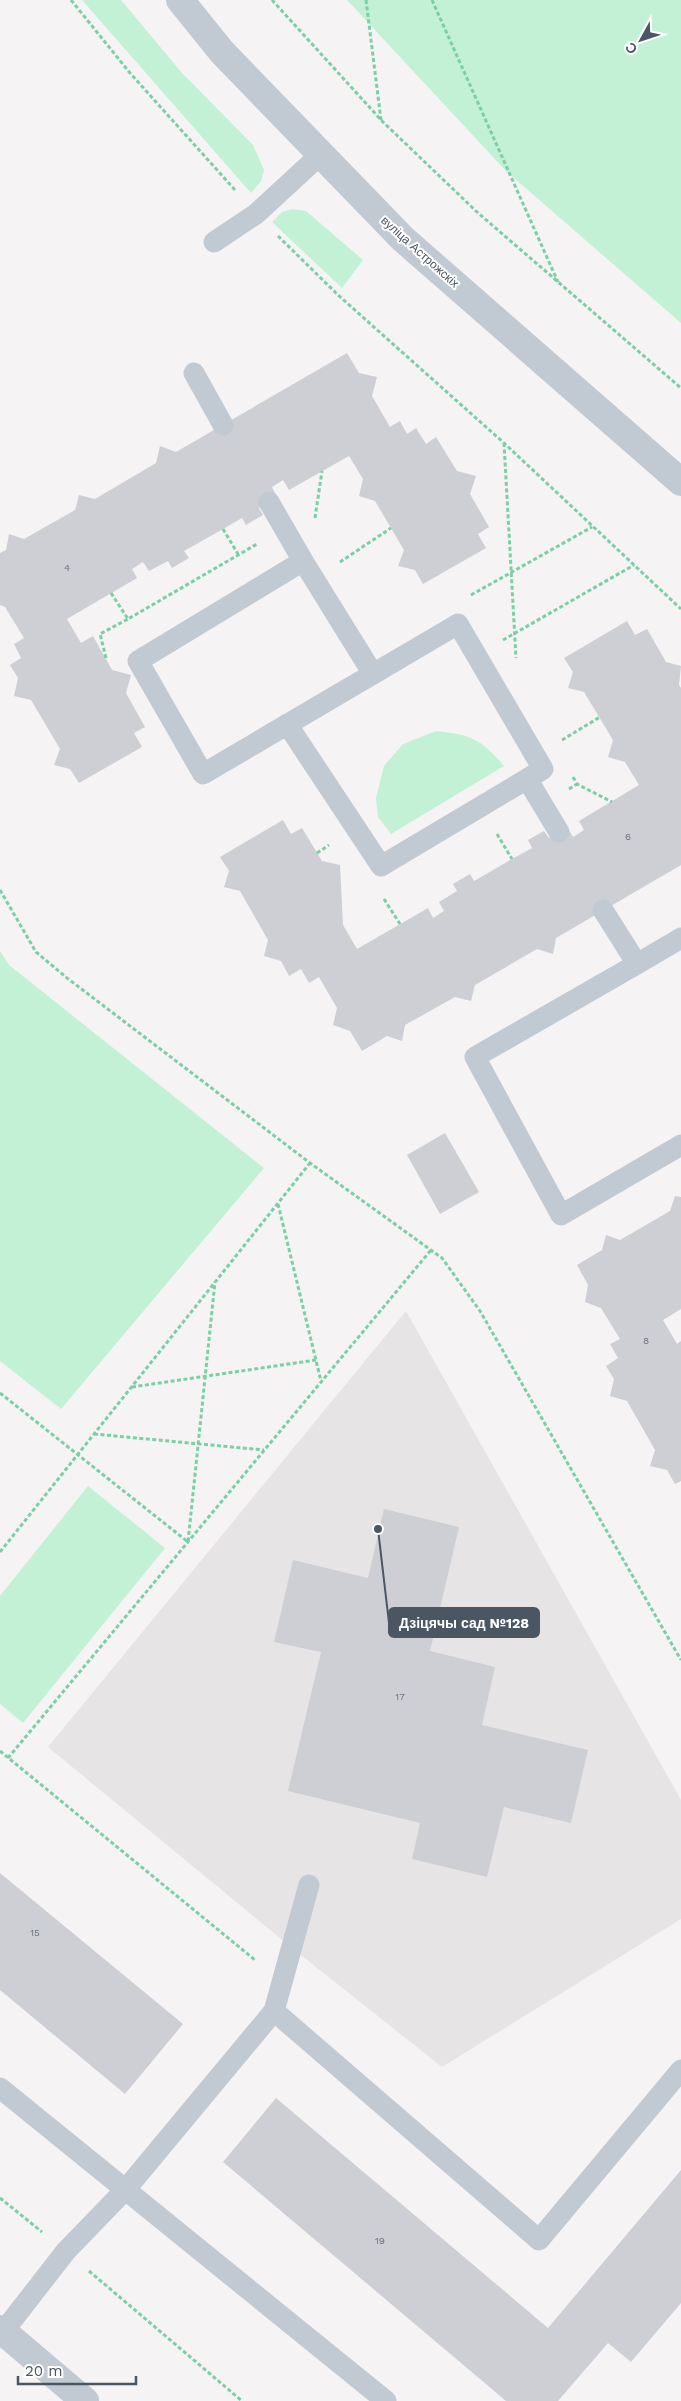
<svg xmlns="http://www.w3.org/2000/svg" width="681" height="2401" viewBox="0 0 681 2401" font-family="'Work Sans',sans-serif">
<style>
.education{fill:#e6e4e5}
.green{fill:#c3f1d5}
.building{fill:#cdcfd5}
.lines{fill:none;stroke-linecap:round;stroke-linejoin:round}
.path{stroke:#7ad0a6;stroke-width:3;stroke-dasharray:4 2.5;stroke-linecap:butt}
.service{stroke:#c1cad2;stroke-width:21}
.minor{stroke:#c1cad2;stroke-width:28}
.labels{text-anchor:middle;stroke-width:4;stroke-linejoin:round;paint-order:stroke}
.number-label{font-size:10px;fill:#6b747e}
.street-label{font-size:12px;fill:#4a5661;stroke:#fff}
.leader{fill:none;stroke:#4a5661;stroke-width:2}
.callout-dot{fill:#4a5661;stroke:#fff;stroke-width:2}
.callout{fill:#4a5661;stroke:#4a5661;stroke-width:2}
.callout-label{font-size:14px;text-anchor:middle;font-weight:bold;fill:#fff}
</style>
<rect width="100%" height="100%" fill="#f5f3f3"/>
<!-- education -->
<path class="education" d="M406,1311L681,1800V1919L442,2067L292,1948L48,1747Z"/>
<!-- green -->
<path class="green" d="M82,0H121L182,73L253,145L264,170L261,181L251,193Z
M347,0H681V323L507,172Z
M292,209L306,211L363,260L342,288L272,222L282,212Z
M436,731C471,735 480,738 504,766L391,834L378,817L376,798L384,766L403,744Z
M0,951L9,965L264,1168L61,1409L0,1361Z
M88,1486L165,1548L23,1723L0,1704V1596Z"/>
<!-- building -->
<path class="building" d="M347,353L359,373L377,377L372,396L390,427L400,421L407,434L416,428L426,444L436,437L457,471L476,476L470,494L489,527L478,534L486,548L423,584L415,570L398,566L404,550L375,501L359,496L363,479L349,456L289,490L283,480L272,487L277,497L259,508L263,515L246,525L242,518L223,529L184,551L189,558L172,568L168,561L149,571L143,562L132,569L137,578L67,619L81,643L93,636L112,670L131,675L126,693L145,727L134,733L142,747L79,783L70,769L54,765L60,749L31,700L14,696L18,678L10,665L21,658L14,644L24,638L5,607L0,605V553L6,550L9,534L24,539L75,510L79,495L95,499L156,463L160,446L176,452Z
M627,621L635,635L647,629L666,662L681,666L679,685L681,688V865L556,938L553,954L537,949L475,985L471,1001L455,997L405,1025L402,1041L387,1036L362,1051L350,1031L333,1025L337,1008L319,977L309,983L301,969L289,976L281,961L264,956L268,940L240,891L224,887L229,871L220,857L283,820L291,834L302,828L322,861L340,865L343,925L357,949L428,908L433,918L444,911L439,902L457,891L453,884L470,874L474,881L512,859L532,848L528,840L544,831L549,838L567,827L573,837L584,830L579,821L639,785L625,762L608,757L613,740L584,692L568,688L573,672L564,658Z
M445,1133L479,1192L440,1214L407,1155Z
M675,1196L681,1197V1309L663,1320L677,1344L681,1341V1481L675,1484L667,1470L650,1466L655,1450L627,1401L610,1396L614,1379L606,1366L618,1358L610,1344L620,1339L601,1308L585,1302L588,1285L577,1265L602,1250L606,1235L620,1240L670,1211Z
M384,1509L459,1527L430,1651L495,1667L482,1725L588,1750L571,1823L504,1807L487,1877L412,1859L420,1823L288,1791L321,1652L274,1642L293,1560L368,1578Z
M0,1873L183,2024L125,2094L0,1990Z
M276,2098L548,2328L681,2170V2303L631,2362L608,2343L558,2401H506L223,2162Z"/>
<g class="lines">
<!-- path -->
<path class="path" d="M71,0L130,73L235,190
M272,0L382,121L477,212L681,388
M366,0L381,120
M432,0L558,282
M278,236L338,295L504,443L681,609
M504,443L516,658
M315,518L322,471
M223,529L238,554
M340,562L391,528
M111,593L128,619L257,544
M471,595L592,527
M503,640L634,565
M106,658L100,634L128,619
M562,740L600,717
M573,777L577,784L612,802
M569,789L577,784
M497,834L512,859
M317,853L329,845
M0,890L36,952L67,978L310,1163L442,1258L480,1311L681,1660
M384,899L400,924
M278,1204L321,1381
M132,1387L316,1360
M0,1393L188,1542L215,1282
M94,1434L264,1450
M0,1552L310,1163
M0,1751L255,1960
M8,1758L431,1250
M0,2198L42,2232
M89,2271L242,2401"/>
<!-- service -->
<path class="service" d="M214,242L256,214L320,155
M194,373L223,425
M269,502L303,561L138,661L203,774L458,624L543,769L527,779
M303,561L373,674
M287,724L381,866L527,779L559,832
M603,910L637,964L681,938
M637,964L475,1057L561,1215L681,1145
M274,2011L539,2240L681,2070
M0,2088L386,2401
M3,2332L66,2251L126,2189L274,2011L309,1885"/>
<!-- minor -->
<path class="minor" d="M180,0L222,52L403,239L681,482
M0,2329L85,2401"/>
</g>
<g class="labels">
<!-- number labels -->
<g class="number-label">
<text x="67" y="571">4</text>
<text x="628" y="840">6</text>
<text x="646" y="1344">8</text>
<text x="400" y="1700">17</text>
<text x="35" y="1936">15</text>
<text x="380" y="2244">19</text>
</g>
<!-- street labels -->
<g class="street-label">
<text transform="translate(420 252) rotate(42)" y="4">вуліца Астрожскіх</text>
</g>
</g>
<!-- callouts -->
<path class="leader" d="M378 1529L389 1623"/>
<circle class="callout-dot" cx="378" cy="1529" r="5"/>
<rect class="callout" x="389" y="1608" width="150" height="29" rx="5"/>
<g class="callout-label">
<text x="464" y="1628">Дзіцячы сад №128</text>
</g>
<!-- north arrow -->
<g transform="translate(641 40) rotate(230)" stroke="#ffffff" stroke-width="4" paint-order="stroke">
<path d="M0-4L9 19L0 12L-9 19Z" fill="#4a5661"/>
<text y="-8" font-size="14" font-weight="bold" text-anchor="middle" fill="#4a5661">С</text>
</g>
<!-- scale -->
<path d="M18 2376v8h118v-8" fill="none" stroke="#4a5661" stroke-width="2.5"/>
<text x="25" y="2376" font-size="15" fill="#4a5661" stroke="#ffffff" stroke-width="4" paint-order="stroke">20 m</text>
</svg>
